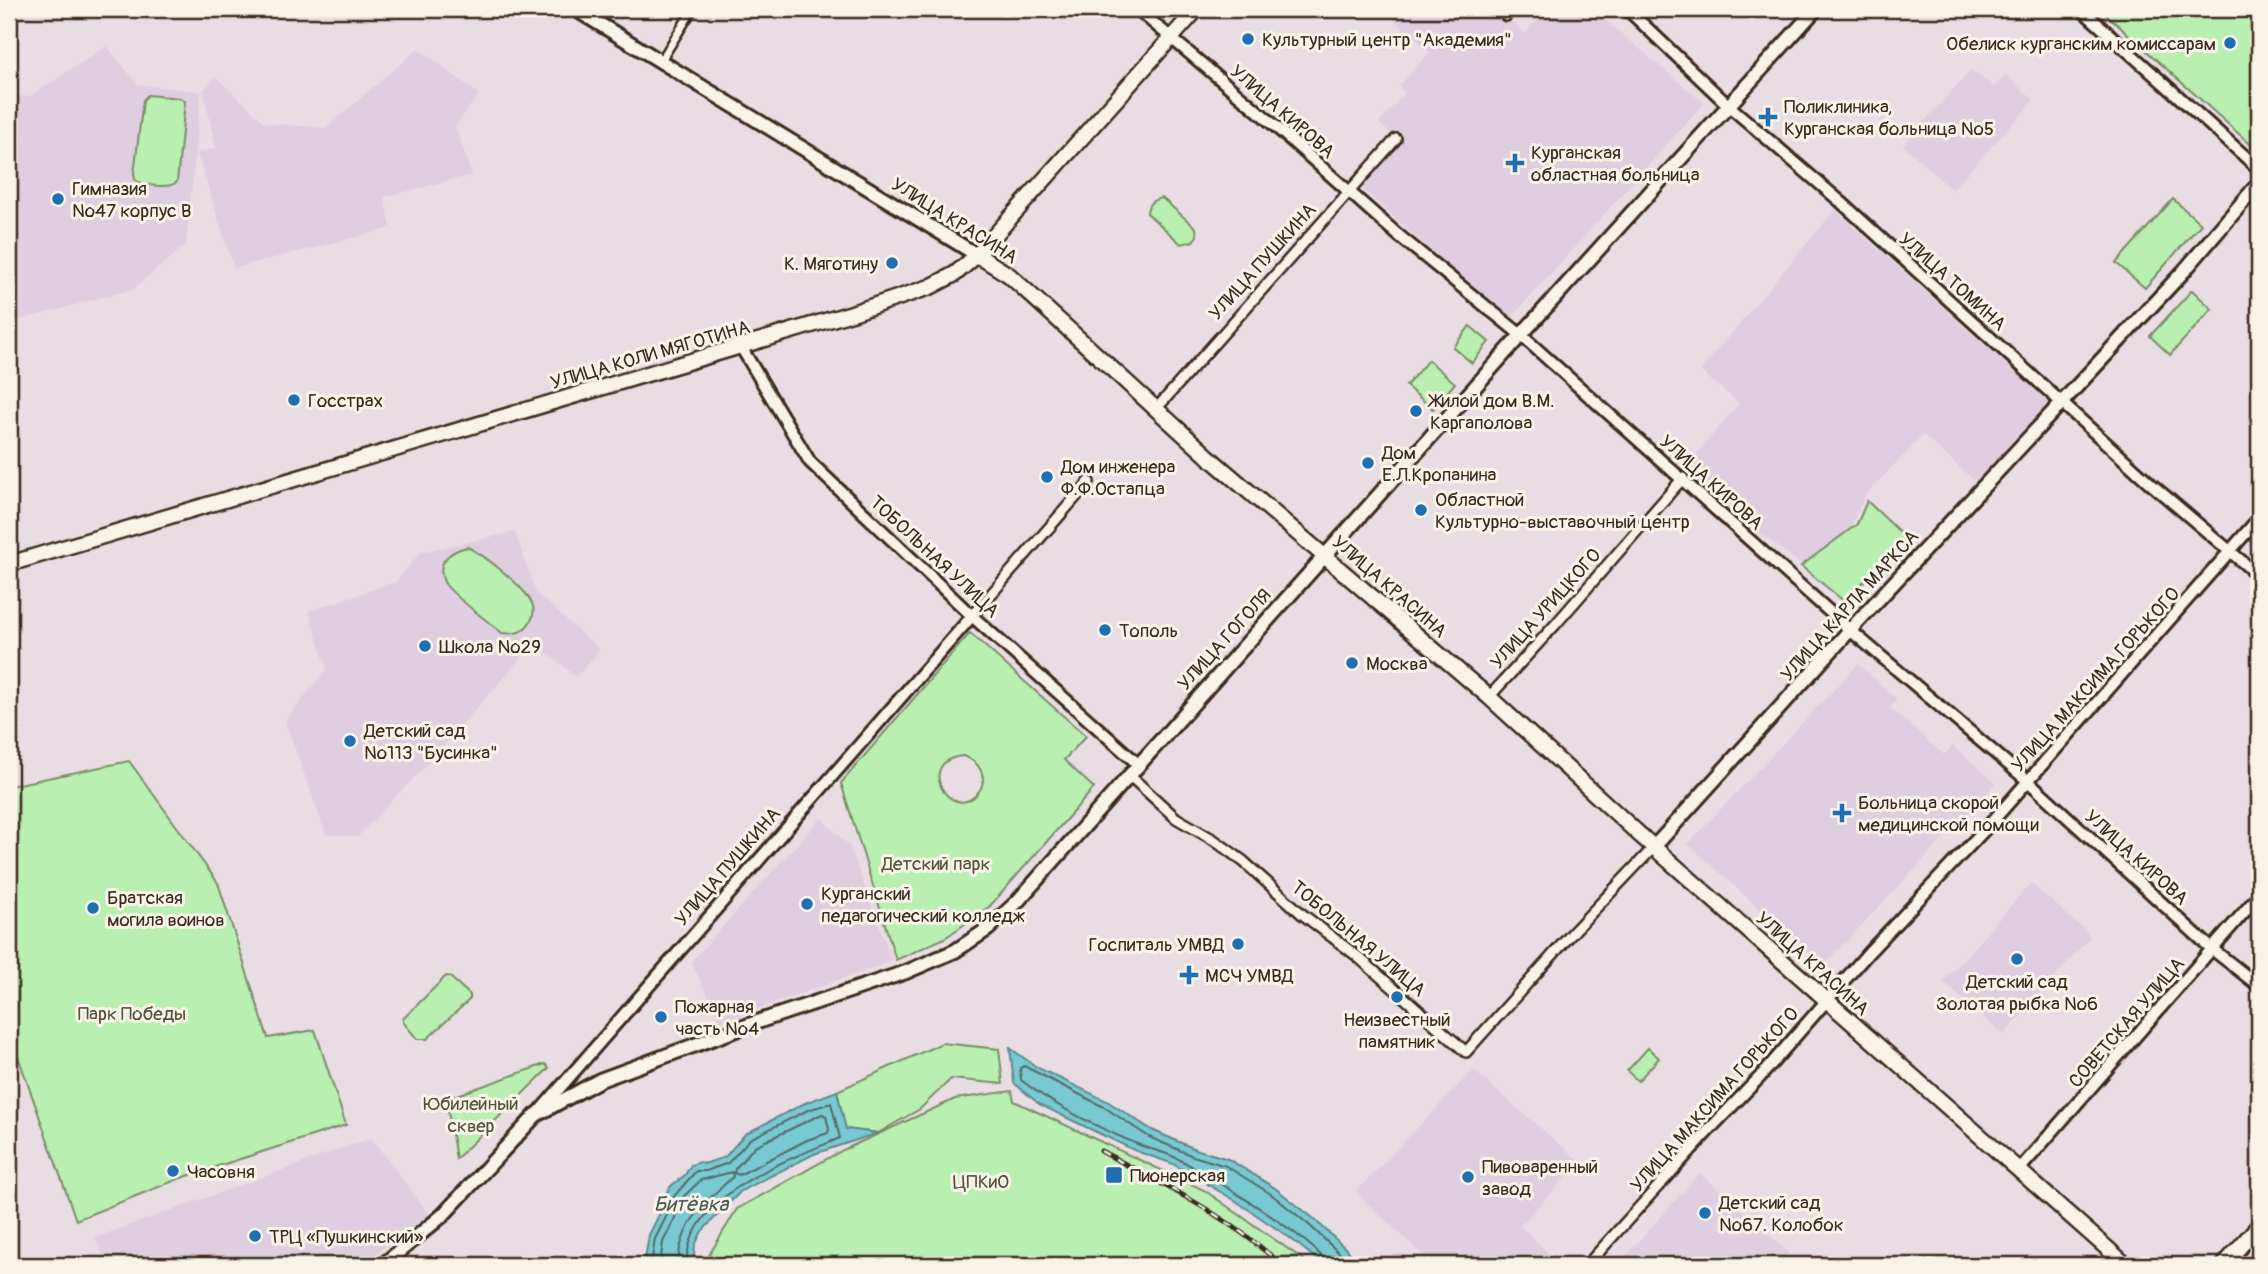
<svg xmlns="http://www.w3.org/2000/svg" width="2268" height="1274" viewBox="0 0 2268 1274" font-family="Pangolin,sans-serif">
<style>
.built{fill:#decedf}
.green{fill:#b9efb1;stroke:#7a8c68;stroke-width:2;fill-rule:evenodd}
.water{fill:#78c9d2;stroke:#60898a;stroke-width:2}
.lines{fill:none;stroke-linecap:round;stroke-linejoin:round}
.shore{stroke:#536a66;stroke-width:2}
.pedestrian-casing{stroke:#3b2a1e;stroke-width:12}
.minor-casing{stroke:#3b2a1e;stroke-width:14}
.tertiary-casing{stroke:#3b2a1e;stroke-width:16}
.secondary-casing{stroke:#3b2a1e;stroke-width:18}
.primary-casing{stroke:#3b2a1e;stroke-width:19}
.pedestrian{stroke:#f7f3e8;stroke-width:7}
.minor{stroke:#f7f3e8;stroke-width:9}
.tertiary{stroke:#f7f3e8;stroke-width:10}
.secondary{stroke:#f7f3e8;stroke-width:12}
.primary{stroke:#f7f3e8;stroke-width:14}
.rail-casing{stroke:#3b2a1e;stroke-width:5}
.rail{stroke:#f7f3e8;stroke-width:2.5;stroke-dasharray:8;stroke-linecap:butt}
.poi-dot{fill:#1f6fb2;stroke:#f7f3e8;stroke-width:2.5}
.labels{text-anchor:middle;stroke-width:6;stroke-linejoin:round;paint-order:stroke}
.poi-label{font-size:19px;fill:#3b2a1e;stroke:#f7f3e8;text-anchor:start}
.street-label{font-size:19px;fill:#3b2a1e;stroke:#f7f3e8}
.park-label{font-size:19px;fill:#54513b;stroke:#f7f3e8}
.water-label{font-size:21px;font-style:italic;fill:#4d5a54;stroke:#f7f3e8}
</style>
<rect width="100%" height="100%" fill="#e8dde3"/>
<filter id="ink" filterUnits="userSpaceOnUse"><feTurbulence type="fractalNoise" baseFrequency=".0143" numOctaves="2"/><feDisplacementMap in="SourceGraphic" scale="14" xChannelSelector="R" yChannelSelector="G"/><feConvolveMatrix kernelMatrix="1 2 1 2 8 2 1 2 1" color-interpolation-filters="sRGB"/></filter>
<g filter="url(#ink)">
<!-- built -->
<path class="built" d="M1383,9H1497L1525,33L1548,9H1592L1704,103L1509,320L1358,185L1398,140L1379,123L1405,93L1399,86L1430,52Z
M107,46L137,84L201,92L186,245L133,289L9,323V95L29,97Z
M418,49L479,94L455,126L472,175L384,197L391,228L234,268L197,153L216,148L203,90L216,77L265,123L326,128Z
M1971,70L1994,87L2006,75L2034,100L1952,190L1903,145Z
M1835,210L2049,403L1976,482L1923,435L1865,495L1850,528L1802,565L1682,472L1739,403L1700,371Z
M515,532L536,593L600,650L576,677L535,642L430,761L357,837L326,834L285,721L327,669L309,611L395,582L421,552Z
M1858,664L1897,699L1890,708L1944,755L1953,746L1996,783L1823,966L1688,844Z
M821,818L850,847L892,961L721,1022L691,962Z
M2031,883L2091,936L2004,1035L1943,982Z
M1473,1070L1580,1162L1520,1226L1561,1265H1433L1356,1192Z
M371,1138L429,1214L361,1265H107L95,1238Z
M1700,1173L1789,1253L1778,1265H1628L1622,1260Z"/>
<!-- green -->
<path class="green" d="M2100,9H2259V152Z
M148,95L180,98L185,101L177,182C168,189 145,186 135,180L134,174L143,100Z
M1162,198L1196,228L1197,236L1193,241L1181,244L1147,213C1148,203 1152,200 1162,198Z
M2173,199L2201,224L2145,288L2116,263Z
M2192,290L2212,309L2170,355L2150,336Z
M1470,326L1489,342L1472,363L1453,347Z
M1428,360L1455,383L1433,409L1406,386Z
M1867,501L1905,537L1845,602L1801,566L1857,524Z
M467,547C483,554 528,589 533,606C535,613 532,621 527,626C520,634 512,634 502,633C490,623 448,592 444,582C435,562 450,551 467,547Z
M970,633L1086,736L1064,760L1094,788L990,906L945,938L896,960L841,783ZM963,756C980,761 990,779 977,794C951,823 913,761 963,756Z
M129,761L218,883L268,1038L315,1030L346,1125L181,1178L76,1220L9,1031V786Z
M446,976L450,977L470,995V999L427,1039H417L403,1022V1019Z
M942,1043L999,1049L1003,1084L951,1079L920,1109L878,1133L845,1129L837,1091Z
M1648,1048L1659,1058L1638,1081L1627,1071Z
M545,1064L549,1068L456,1159L446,1099Z
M1012,1091L1014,1101L1204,1190L1311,1265H703L737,1209L843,1150L955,1099Z"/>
<!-- water -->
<path class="water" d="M1010,1048L1038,1068L1107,1101L1152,1130L1195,1149L1228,1159L1275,1188L1313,1218L1363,1265H1324L1290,1238L1236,1201L1171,1163L1136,1151L1061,1115L1039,1104L1014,1083Z
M837,1091L846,1129L878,1133L814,1154L741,1191L702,1231L695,1245L693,1265H644L649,1235L660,1213L662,1200L671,1186L685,1175L691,1165L700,1162L704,1164L725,1157L745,1134L805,1103Z"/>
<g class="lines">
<!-- shore -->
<path class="shore" d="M822,1114L826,1116L829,1129L828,1133L807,1140L739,1175L734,1173L735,1169L755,1146Z
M651,1265L655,1239L667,1215L669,1202L696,1171H706L728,1163L750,1139L808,1110L831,1103L840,1138C785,1161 688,1194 686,1265
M660,1265L663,1242L675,1218L677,1205L683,1197L701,1180L732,1172L733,1177C704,1202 679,1226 678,1265
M1327,1265C1325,1246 1196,1166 1172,1156C1161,1151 1148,1149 1137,1144C1097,1127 1055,1107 1021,1080L1020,1068L1024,1066L1104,1107L1149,1137L1193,1156L1226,1166L1271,1194L1308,1224L1352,1265"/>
<!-- pedestrian casing -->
<g class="pedestrian-casing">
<path id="pedestrian" d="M660,62L693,9"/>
</g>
<!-- minor casing -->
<g class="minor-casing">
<path id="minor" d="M1506,16L1512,9
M1156,409L1396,139
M972,616L1089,482
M1489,697L1555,625L1683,478
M1129,775L1176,818L1214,840L1243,861L1302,914L1357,956L1466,1052L1575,930L1654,847
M1587,1265L1662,1182"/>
</g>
<!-- tertiary casing -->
<g class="tertiary-casing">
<path id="tertiary" d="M1137,9L1266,118L1398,235L1521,335L1850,630L2028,781L2212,949L2259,986
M1627,9L1728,105L1841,202L2151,484L2259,576
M2081,9L2259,169
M741,347L810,462L972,616L1138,764
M538,1113L972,616
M2018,1171L2259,895
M1662,1182L1707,1132L1760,1077L1869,952L1991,823L2259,518"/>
</g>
<!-- secondary casing -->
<g class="secondary-casing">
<path id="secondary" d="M575,9L977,255
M1654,847L1850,630L2184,271L2259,183
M383,1265L443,1215L536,1115L600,1080L763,1020L906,972L955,951L988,929L1017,902L1521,335L1816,9"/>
</g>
<!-- primary casing -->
<g class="primary-casing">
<path id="primary" d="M977,255L1009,275L1212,460L1489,697L1640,835L2126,1265
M9,564L852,313L930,287L955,274L977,255L1197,9
M2224,1265L2259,1225"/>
</g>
<!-- pedestrian -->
<use href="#pedestrian" class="pedestrian"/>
<!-- minor -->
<use href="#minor" class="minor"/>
<!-- tertiary -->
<use href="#tertiary" class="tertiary"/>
<!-- secondary -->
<use href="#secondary" class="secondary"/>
<!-- primary -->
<use href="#primary" class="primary"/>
<!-- rail casing -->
<g class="rail-casing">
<path id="rail" d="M1101,1151C1164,1185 1229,1216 1281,1265"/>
</g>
<!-- rail -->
<use href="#rail" class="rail"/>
</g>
</g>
<!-- markers -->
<g class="poi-dot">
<circle cx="1248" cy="39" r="7"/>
<circle cx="2230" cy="43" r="7"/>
<path d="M1764.5 106.5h7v7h7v7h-7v7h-7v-7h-7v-7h7z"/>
<path d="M1511.5 152.5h7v7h7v7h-7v7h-7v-7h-7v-7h7z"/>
<circle cx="58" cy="199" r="7"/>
<circle cx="892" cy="263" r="7"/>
<circle cx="294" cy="400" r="7"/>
<circle cx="1416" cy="411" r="7"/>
<circle cx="1368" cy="463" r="7"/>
<circle cx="1047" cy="477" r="7"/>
<circle cx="1421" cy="510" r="7"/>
<circle cx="1105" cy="630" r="7"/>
<circle cx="425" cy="646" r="7"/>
<circle cx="1352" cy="663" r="7"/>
<circle cx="350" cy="741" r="7"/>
<path d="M1838.5 802.5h7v7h7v7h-7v7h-7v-7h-7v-7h7z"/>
<circle cx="807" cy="904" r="7"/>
<circle cx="93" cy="908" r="7"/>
<circle cx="1238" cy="944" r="7"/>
<circle cx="2017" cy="959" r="7"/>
<path d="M1185.5 964.5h7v7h7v7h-7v7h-7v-7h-7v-7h7z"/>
<circle cx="1397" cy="997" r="7"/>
<circle cx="661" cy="1017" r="7"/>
<circle cx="173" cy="1171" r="7"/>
<rect x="1105" y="1166" width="18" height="18" rx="3.5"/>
<circle cx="1468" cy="1177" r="7"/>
<circle cx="1705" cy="1213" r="7"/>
<circle cx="255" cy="1236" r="7"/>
</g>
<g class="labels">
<!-- poi labels -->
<g class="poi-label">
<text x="1262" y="46">Культурный центр "Академия"</text>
<text x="2216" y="50" text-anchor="end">Обелиск курганским комиссарам</text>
<text x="1784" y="113">Поликлиника,<tspan x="1784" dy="22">Курганская больница №5</tspan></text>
<text x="1531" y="159">Курганская<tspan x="1531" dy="22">областная больница</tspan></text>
<text x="72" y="195">Гимназия<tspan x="72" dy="22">№47 корпус В</tspan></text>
<text x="878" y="270" text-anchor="end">К. Мяготину</text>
<text x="308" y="407">Госстрах</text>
<text x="1430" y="407">Жилой дом В.М.<tspan x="1430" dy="22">Каргаполова</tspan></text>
<text x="1382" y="459">Дом<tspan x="1382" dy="22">Е.Л.Кропанина</tspan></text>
<text x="1061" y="473">Дом инженера<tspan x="1061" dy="22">Ф.Ф.Остапца</tspan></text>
<text x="1435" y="506">Областной<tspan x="1435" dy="22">Культурно-выставочный центр</tspan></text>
<text x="1119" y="637">Тополь</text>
<text x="439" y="653">Школа №29</text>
<text x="1366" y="670">Москва</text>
<text x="364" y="737">Детский сад<tspan x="364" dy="22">№113 "Бусинка"</tspan></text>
<text x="1858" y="809">Больница скорой<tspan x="1858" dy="22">медицинской помощи</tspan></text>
<text x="821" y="900">Курганский<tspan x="821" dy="22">педагогический колледж</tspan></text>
<text x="107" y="904">Братская<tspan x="107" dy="22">могила воинов</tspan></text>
<text x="1224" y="951" text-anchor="end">Госпиталь УМВД</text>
<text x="1205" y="982">МСЧ УМВД</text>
<text x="2017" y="988" text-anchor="middle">Детский сад<tspan x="2017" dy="22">Золотая рыбка №6</tspan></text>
<text x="675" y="1013">Пожарная<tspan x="675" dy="22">часть №4</tspan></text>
<text x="1397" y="1026" text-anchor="middle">Неизвестный<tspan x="1397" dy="22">памятник</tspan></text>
<text x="1482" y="1173">Пивоваренный<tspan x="1482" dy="22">завод</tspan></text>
<text x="187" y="1178">Часовня</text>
<text x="1130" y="1182">Пионерская</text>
<text x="1719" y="1209">Детский сад<tspan x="1719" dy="22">№67. Колобок</tspan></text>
<text x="269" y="1243">ТРЦ «Пушкинский»</text>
</g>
<!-- street labels -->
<g class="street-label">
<text transform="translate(1283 111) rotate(41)" y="7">УЛИЦА КИРОВА</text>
<text transform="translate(955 220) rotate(32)" y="7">УЛИЦА КРАСИНА</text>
<text transform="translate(1262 261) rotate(-48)" y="7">УЛИЦА ПУШКИНА</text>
<text transform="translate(1953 281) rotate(42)" y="7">УЛИЦА ТОМИНА</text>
<text transform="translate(650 354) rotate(-16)" y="7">УЛИЦА КОЛИ МЯГОТИНА</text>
<text transform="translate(1712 482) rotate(42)" y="7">УЛИЦА КИРОВА</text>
<text transform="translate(935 556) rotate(43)" y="7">ТОБОЛЬНАЯ УЛИЦА</text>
<text transform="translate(1390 586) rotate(41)" y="7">УЛИЦА КРАСИНА</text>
<text transform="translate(1849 605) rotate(-48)" y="7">УЛИЦА КАРЛА МАРКСА</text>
<text transform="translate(1545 608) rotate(-48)" y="7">УЛИЦА УРИЦКОГО</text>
<text transform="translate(1224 639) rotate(-48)" y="7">УЛИЦА ГОГОЛЯ</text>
<text transform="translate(2095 679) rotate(-48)" y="7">УЛИЦА МАКСИМА ГОРЬКОГО</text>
<text transform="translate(2137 857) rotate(42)" y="7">УЛИЦА КИРОВА</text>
<text transform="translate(727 866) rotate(-49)" y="7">УЛИЦА ПУШКИНА</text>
<text transform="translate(1359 938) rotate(40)" y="7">ТОБОЛЬНАЯ УЛИЦА</text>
<text transform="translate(1813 963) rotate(42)" y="7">УЛИЦА КРАСИНА</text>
<text transform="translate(2126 1022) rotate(-49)" y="7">СОВЕТСКАЯ УЛИЦА</text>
<text transform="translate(1714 1099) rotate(-48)" y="7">УЛИЦА МАКСИМА ГОРЬКОГО</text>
</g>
<!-- park labels -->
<g class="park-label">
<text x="936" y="870">Детский парк</text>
<text x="132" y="1020">Парк Победы</text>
<text x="471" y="1110">Юбилейный<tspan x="471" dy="22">сквер</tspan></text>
<text x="981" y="1188">ЦПКиО</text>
</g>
<!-- water labels -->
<g class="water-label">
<text x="691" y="1211">Битёвка</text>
</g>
</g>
<!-- margin -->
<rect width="2268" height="1274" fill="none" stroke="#f7f3e8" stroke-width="35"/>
<rect x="18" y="18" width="2233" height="1239" fill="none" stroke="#3b2a1e" stroke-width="2.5" filter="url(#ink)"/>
</svg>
